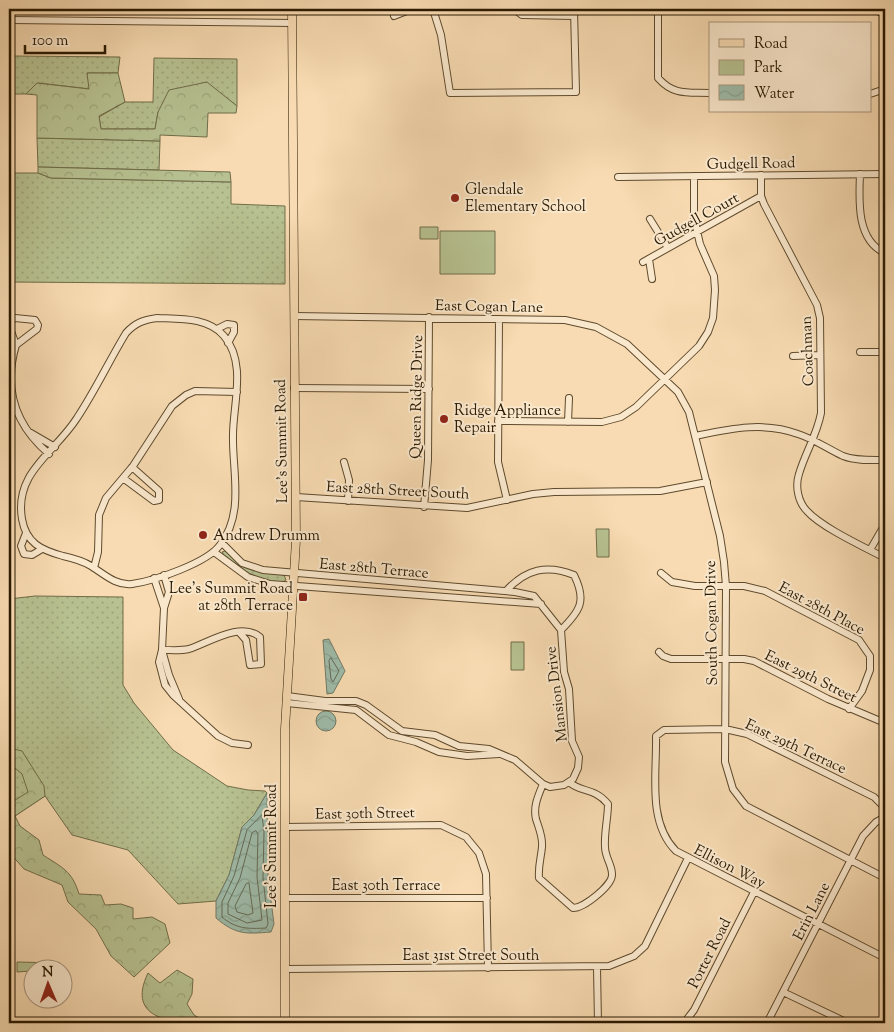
<svg xmlns="http://www.w3.org/2000/svg" width="894" height="1032" viewBox="0 0 894 1032" font-family="'Sorts Mill Goudy',serif">
<style>
.grass{fill:url(#grass-dots);stroke:#706d49}
.forest{fill:url(#forest-crowns);stroke:#706d49}
.green{fill:#b7c191;stroke:#706d49}
.water{fill:url(#water-waves);stroke:#707a66}
.lines{fill:none;stroke-linecap:round;stroke-linejoin:round}
.shore{stroke:#646a55;stroke-width:1}
.minor-casing{stroke:#5e4a2d;stroke-width:8}
.major-casing{stroke:#2a1901;stroke-width:9}
.minor{stroke:#fae8cd;stroke-width:6}
.major{stroke:#f8dbb2;stroke-width:8}
.poi-dot{fill:#8f2418;stroke:#fae8cd;stroke-width:2}
.labels{text-anchor:middle;stroke-width:4;stroke-linejoin:round;paint-order:stroke}
.street-label{font-size:15px;fill:#2a1901;stroke:#fae8cd}
.poi-label{font-size:15px;fill:#2a1901;stroke:#fae8cd;text-anchor:start}
</style>
<defs>
<pattern id="grass-dots" width="8" height="8" patternUnits="userSpaceOnUse" patternTransform="scale(1.25)"><rect width="8" height="8" fill="#b7c191"/><path d="M2 2h.1M6 6h.1" fill="none" stroke="#9ea57b" stroke-width="1.8" stroke-linecap="round"/></pattern>
<pattern id="forest-crowns" width="20" height="18" patternUnits="userSpaceOnUse" patternTransform="scale(1.25)"><rect width="20" height="18" fill="#b7c191"/><path d="M2 6a3 3 0 1 1 6 0M12 15a3 3 0 1 1 6 0" fill="none" stroke="#9ea57b"/></pattern>
<pattern id="water-waves" width="16" height="10" patternUnits="userSpaceOnUse" patternTransform="scale(1.25)"><rect width="16" height="10" fill="#9ebba9"/><path d="M0 5q4-4 8 0t8 0" fill="none" stroke="#88a090"/></pattern>
</defs>
<rect width="100%" height="100%" fill="#f8dbb2"/>
<filter id="stains"><feTurbulence type="fractalNoise" baseFrequency=".004" numOctaves="4"/><feColorMatrix values="0 0 0 0 .2 0 0 0 0 .09 0 0 0 0 .02 0 0 0 .5 -.17"/></filter>
<radialGradient id="worn" r=".72"><stop offset=".6" stop-color="#630" stop-opacity="0"/><stop offset="1" stop-color="#630" stop-opacity=".3"/></radialGradient>
<!-- grass -->
<path class="grass" d="M13,56L120,57L118,73H87L90,89L38,83L26,94H13Z
M154,58L237,59V106L206,82L158,112L155,129H101L99,117L125,102H153Z
M37,138L160,141L159,170L38,167Z
M9,173H38L51,178L231,182V204L285,206V284L9,282Z
M225,551L251,569L284,575L286,580C269,592 237,565 224,555L222,552Z
M35,596L123,597V685L134,703L173,750L227,786L248,790L265,791L267,793L254,815L242,827L229,875L216,901L178,904L128,850L72,835L45,796L9,820V599Z"/>
<!-- forest -->
<path class="forest" d="M87,73H118L125,102L99,116L101,129H155L158,112L169,90L207,82L237,106L236,113H208L207,137L160,135V141L37,138V95L26,94L37,83L89,89Z
M38,167L230,172L231,182L51,178L38,173Z
M14,749L22,751L44,786L45,796L15,816L20,826L39,840L43,855C63,868 72,871 79,894L101,895L105,905L121,904L133,908V919L152,917L165,924L170,943L134,977L111,956L96,929L68,902L62,885L24,869L9,852V804L28,792L22,774L15,768L13,782L9,786V751Z
M177,970L193,979L192,994L187,1004L194,1015L208,1023C175,1023 125,1021 148,973L160,983Z"/>
<!-- green -->
<path class="green" d="M420,227H438V239H420Z
M440,231H495V274H440Z
M596,529H609V557H597Z
M511,642H524V670H511Z
M17,962L60,963L59,969L17,972Z"/>
<!-- water -->
<path class="water" d="M329,639L345,671L333,693L327,694L323,640Z
M316 721a10 10 0 1 1 20 0a10 10 0 1 1-20 0Z
M267,793L268,877L274,924L271,932C246,934 236,935 216,918V901L229,875L242,827L254,815Z"/>
<g class="lines">
<!-- shore -->
<path class="shore" d="M331,658L339,671L333,682L331,679L329,661Z
M262,815L264,832L263,877L268,924L266,928C248,929 236,929 222,917V902L234,876L247,830Z
M256,831L258,834L257,877L262,920L247,923L228,914V903L240,878L252,833Z
M249,883L253,913L248,915L237,912L235,906L246,884Z"/>
<!-- minor casing -->
<g class="minor-casing">
<path id="minor" d="M433,9L441,35L450,93L576,92L574,9
M514,9L522,15L574,16
M658,9V78C674,96 688,92 710,93
M874,9L885,15
M394,16L412,9
M9,20L292,23
M870,94L885,89
M860,174C859,200 856,240 885,253
M761,175V196L764,204L817,305L820,318L821,413C817,435 805,453 799,474C795,486 798,502 807,511C821,527 864,547 885,558
M618,177L885,174
M650,219L668,248
M649,259L652,279
M643,262L761,196
M294,316L565,320L596,327L627,344L678,392L689,412L720,536L724,562L726,586L725,762L733,789L746,806L885,878
M157,318C179,319 208,317 224,336C247,363 233,404 233,435C232,471 245,513 220,545C207,563 154,581 132,584C116,586 104,574 91,566C83,561 72,558 63,556C41,550 26,543 22,519C14,472 55,453 77,418C95,391 109,361 126,333C135,323 143,320 157,318Z
M499,319L498,462L507,500
M217,329L227,324L234,325V332L228,343
M16,345L11,331L10,322L15,318L35,320L38,325L37,329L16,345C3,389 15,425 49,454
M860,352H885
M793,356L820,355
M294,388L429,389
M498,421L602,422L621,417L636,407L699,346L708,332L713,318L715,290L714,276L700,244L694,218V176
M568,422L569,398
M31,433L55,447
M695,436C729,429 764,421 798,434C814,439 828,449 843,456C856,461 872,460 885,460
M344,462L349,480L348,501
M123,478L154,501L159,500V491L132,467
M296,497L467,508L533,494L554,492L660,491L707,482
M424,507L428,460L429,317
M26,533L21,546L24,554L32,555L42,549
M222,543L242,563L263,570L515,592L534,596L561,630
M870,550L885,524
M214,552L248,577L270,584L541,604
M94,568L98,552L99,515L106,498L133,466L172,406L186,395L195,391L237,392
M661,573L672,582L695,586H744L765,591L859,640L870,656V670L862,691L849,709
M164,575L169,592L164,608
M154,578L164,608L162,650L159,662L165,685L173,695L218,736L232,743L248,745
M506,591C526,569 547,564 574,575C587,601 580,611 561,630
M162,650C171,650 181,651 189,649C208,643 241,621 260,637L261,664L250,665L246,640L239,632
M162,650L169,675L179,699
M659,652L663,656L671,659H744L754,661L828,699L885,723
M287,696L325,701H356L366,705L402,731L435,735L459,746L489,749L515,760L543,784L550,787L564,785L573,779L578,768L579,757L572,741L569,689L564,672L561,630
M287,703L356,710L389,735L416,742L439,752L467,756L499,754
M543,784C538,796 533,807 536,819C539,829 543,837 542,847C541,858 538,866 539,878L573,908C584,908 613,885 612,874C612,865 605,857 605,847C604,833 608,818 608,804C594,787 581,793 569,782
M885,808L874,797L747,734L725,729L664,730L656,736C657,774 647,822 676,851L885,958
M285,827L441,825L466,837L479,853L486,874L488,968
M285,898H487
M597,967L598,1023
M285,969L609,966L634,956L645,946L688,858
M783,992L848,1023
M684,1023L694,1010L754,892
M767,1023L863,836L876,822L885,817"/>
</g>
<!-- major casing -->
<g class="major-casing">
<path id="major" d="M285,1023V729L296,540L292,9"/>
</g>
<!-- minor -->
<use href="#minor" class="minor"/>
<!-- major -->
<use href="#major" class="major"/>
</g>
<!-- markers -->
<g class="poi-dot">
<circle cx="455" cy="198" r="5"/>
<circle cx="444" cy="419" r="5"/>
<circle cx="203" cy="535" r="5"/>
<rect x="298" y="592" width="10" height="10" rx="2.5"/>
</g>
<g class="labels">
<!-- street labels -->
<g class="street-label">
<text transform="translate(751 163) rotate(-1)" y="5">Gudgell Road</text>
<text transform="translate(696 219) rotate(-29)" y="5">Gudgell Court</text>
<text transform="translate(489 306) rotate(1)" y="5">East Cogan Lane</text>
<text transform="translate(807 351) rotate(-92)" y="5">Coachman</text>
<text transform="translate(416 397) rotate(-89)" y="5">Queen Ridge Drive</text>
<text transform="translate(281 441) rotate(-91)" y="5">Lee's Summit Road</text>
<text transform="translate(398 490) rotate(3)" y="5">East 28th Street South</text>
<text transform="translate(374 568) rotate(5)" y="5">East 28th Terrace</text>
<text transform="translate(822 608) rotate(28)" y="5">East 28th Place</text>
<text transform="translate(711 623) rotate(-91)" y="5">South Cogan Drive</text>
<text transform="translate(811 676) rotate(26)" y="5">East 29th Street</text>
<text transform="translate(556 694) rotate(-97)" y="5">Mansion Drive</text>
<text transform="translate(796 746) rotate(25)" y="5">East 29th Terrace</text>
<text transform="translate(365 813) rotate(-1)" y="5">East 30th Street</text>
<text transform="translate(271 846) rotate(-90)" y="5">Lee's Summit Road</text>
<text transform="translate(730 866) rotate(27)" y="5">Ellison Way</text>
<text x="386" y="890">East 30th Terrace</text>
<text transform="translate(811 911) rotate(-63)" y="5">Erin Lane</text>
<text transform="translate(709 953) rotate(-63)" y="5">Porter Road</text>
<text x="471" y="960">East 31st Street South</text>
</g>
<!-- poi labels -->
<g class="poi-label">
<text x="465" y="194">Glendale<tspan x="465" dy="17">Elementary School</tspan></text>
<text x="454" y="415">Ridge Appliance<tspan x="454" dy="17">Repair</tspan></text>
<text x="213" y="540">Andrew Drumm</text>
<text x="293" y="593" text-anchor="end">Lee's Summit Road<tspan x="293" dy="17">at 28th Terrace</tspan></text>
</g>
</g>
<!-- margin -->
<rect width="894" height="1032" fill="none" stroke="#f8dbb2" stroke-width="30"/>
<rect x="10" y="10" width="874" height="1012" fill="none" stroke="#2a1901" stroke-width="2.5"/>
<rect x="15" y="15" width="864" height="1002" fill="none" stroke="#2a1901"/>
<!-- legend -->
<rect x="709" y="22" width="162" height="90" fill="#fae8cd" stroke="#a7957b"/>
<rect x="719" y="39" width="25" height="8" fill="#f8dbb2" stroke="#a7957b"/>
<text x="754" y="48" font-size="15" fill="#2a1901">Road</text>
<rect x="719" y="60" width="25" height="15" fill="#b7c191" stroke="#a7957b"/>
<text x="754" y="72" font-size="15" fill="#2a1901">Park</text>
<rect x="719" y="85" width="25" height="15" fill="url(#water-waves)" stroke="#a7957b"/>
<text x="754" y="98" font-size="15" fill="#2a1901">Water</text>
<!-- north arrow -->
<g transform="translate(48 984) rotate(358)"><circle r="24" fill="#fae8cd" stroke="#a7957b"/>
<path d="M0-4L9 19L0 12L-9 19Z" fill="#8f2418"/>
<text y="-8" font-size="14" font-weight="bold" text-anchor="middle" fill="#2a1901">N</text>
</g>
<!-- scale -->
<path d="M25 45v8h80v-8" fill="none" stroke="#2a1901" stroke-width="2.5"/>
<text x="32" y="45" font-size="15" fill="#2a1901" stroke="#fae8cd" stroke-width="4" paint-order="stroke">100 m</text>
<rect width="100%" height="100%" filter="url(#stains)"/>
<rect width="100%" height="100%" fill="url(#worn)"/>
</svg>
